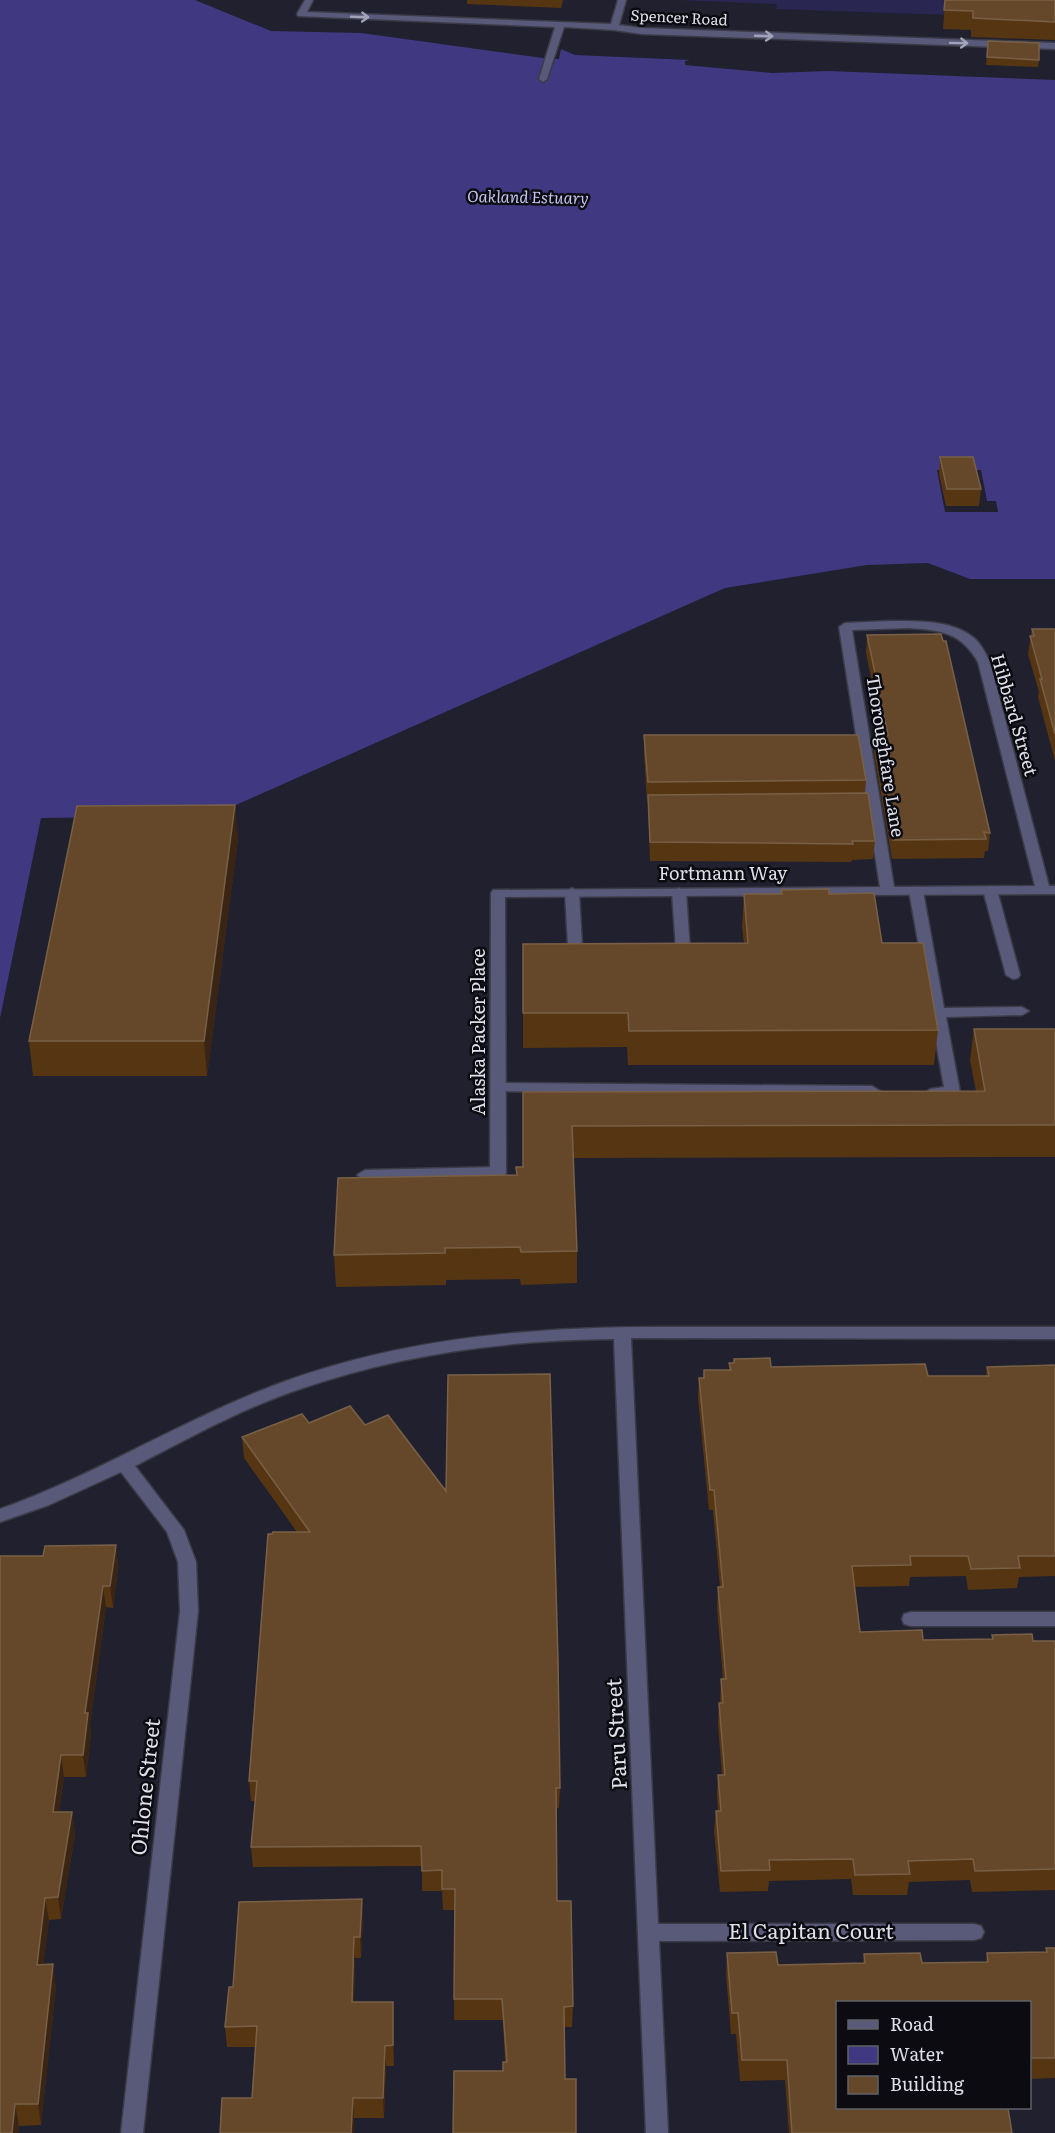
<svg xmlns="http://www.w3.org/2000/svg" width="1055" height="2133" viewBox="0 0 1055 2133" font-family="Literata,serif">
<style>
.green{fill:#2a2652}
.water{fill:#403881}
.pier{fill:#20202e}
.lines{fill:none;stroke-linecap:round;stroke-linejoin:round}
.service-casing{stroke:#3b3b48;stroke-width:3}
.minor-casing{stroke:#3b3b48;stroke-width:3}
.service{fill:#59597a;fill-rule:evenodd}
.minor{fill:#59597a;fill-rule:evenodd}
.wall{fill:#563612}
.shaded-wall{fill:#3a2514}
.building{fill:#654829;stroke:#786047;stroke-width:1.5}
.oneway{stroke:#a3a3b7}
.labels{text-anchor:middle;stroke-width:5;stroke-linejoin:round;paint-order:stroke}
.far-street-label{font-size:15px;fill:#dfdfe9;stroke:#0b0b11}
.far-water-label{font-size:16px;font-style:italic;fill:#c5c5f0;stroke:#0b0b11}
.street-label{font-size:18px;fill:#dfdfe9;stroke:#0b0b11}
.near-street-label{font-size:21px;fill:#dfdfe9;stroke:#0b0b11}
</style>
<rect width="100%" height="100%" fill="#20202e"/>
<!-- green -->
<path class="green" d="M677,0H951V15L776,9L777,4Z"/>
<!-- water -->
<path class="water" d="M0,0H195L271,31L361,33L550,59H559L561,49L575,55L690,60L776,70H835L1055,77V579H970L928,563L867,565L725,588L211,816L41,818L0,1018Z"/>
<!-- pier -->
<path class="pier" d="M692,57L702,60L751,63L776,67H835L1055,74V80L829,71L772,73L685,65V61L690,60Z
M937,470H981L987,501H996L998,512H945Z"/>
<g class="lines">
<!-- service casing -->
<g class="service-casing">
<path id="service" d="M305,0H313L307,12L611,24L618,0H626L619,25L642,28L1055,43V49L642,34L614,30L564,27L547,79L543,82L539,79L555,27L298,16L297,14Z
M990,886L997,890L1020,975L1018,978L1013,979L1006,975L983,890Z
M916,887L923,891L944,1008L1022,1007L1029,1011L1022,1015L946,1017L960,1092C953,1099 934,1099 927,1092L930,1089L944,1087L909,891Z
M572,888L579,892L583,963L576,967L569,963L565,892Z
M679,888L686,892L691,964L684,968L677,964L672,892Z
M499,1083L872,1086L880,1091L872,1096L494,1091L491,1088L494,1085Z
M498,1167L504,1168L506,1172L504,1176L365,1180L357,1175L365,1170Z"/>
</g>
<!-- minor casing -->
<g class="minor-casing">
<path id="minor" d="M891,621C917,621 953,620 974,638C981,644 986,654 990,662L1049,886H1055V894L505,897L506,1172L504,1176H492L490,1172L491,893L493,890L880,887L839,627L845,623ZM908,628C940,630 961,632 978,662L1035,886L894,887L852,630Z
M658,1327H1055V1339L631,1338L658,1924H974L981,1926L984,1932L981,1938L974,1940L659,1941L668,2133H646L614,1339C508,1340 400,1354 300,1389C243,1408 189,1438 135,1466L184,1530L196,1562L198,1611L143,2133H121L180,1611L178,1562L167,1532L121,1472L49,1505L0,1522V1509C99,1474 188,1416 286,1381C405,1338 533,1327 658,1327Z
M911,1612H1055V1626H911L904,1624L902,1619L904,1614Z"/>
</g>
<!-- service -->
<use href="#service" class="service"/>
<!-- minor -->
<use href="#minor" class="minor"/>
</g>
<!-- wall -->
<path class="wall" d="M467,0H563L561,8L467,4Z
M945,0H1055V40L971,37V30L943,29Z
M988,41L1039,60L1038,67L986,65Z
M940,457L981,489L979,506H946L939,474Z
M1032,629H1055V761L1038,697L1039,692L1028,654Z
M867,635L990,833L988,851H985L984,858L892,859L874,753L876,735H883L866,653Z
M644,735L866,780L865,793L875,841L873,859L852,860L851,862L650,861L648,801H647L644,754Z
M235,805L238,839L207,1076H33L29,1041Z
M781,890L829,894L882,943L938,1030L934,1065H628L627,1047L523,1048V944L744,943L742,927L744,894H781Z
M974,1029H1055V1157L573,1158L577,1251V1283L521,1285L520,1279L446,1280V1285L336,1287L334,1255L517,1175L523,1167V1092L976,1091L970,1060Z
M734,1359L771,1367L928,1376H986L987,1367L1055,1365V1576L1019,1577L1017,1588L968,1590L966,1576L910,1577L909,1586L855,1587L860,1632L923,1640L992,1639V1635L1033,1641H1055V1890L972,1892L970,1880L909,1882L907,1895H853L851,1879L769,1881L768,1891L720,1892L714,1831L716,1811H718L717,1795L718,1775H722L718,1724L719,1703H720L721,1679H723L717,1608L718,1587H720L713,1510H709L698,1398L699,1378H703L704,1370H729V1363H733Z
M242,1437L560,1788L559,1808H556L557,1901L573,2006L572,2027H564L565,2079L503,2071L505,2062L503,2020H454L455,1910H443L442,1891H422V1866L253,1867L251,1847L255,1801H251L249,1781L297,1532L244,1458Z
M116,1545L118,1567L113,1608L106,1607L90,1724L91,1735L86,1777H64L59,1812H72L75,1834L61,1919L49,1920L43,1965L56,1986L41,2125L19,2126L18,2133H0L43,1556Z
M362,1899L363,1920L361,1958H355L354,2002H393L394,2023V2066H386L384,2118H354V2133H220L252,2098L255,2047H227L225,2027L233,1987Z
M1046,1948H1055V2078L1029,2079V2002H837L1012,2133H789L785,2080L740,2081L736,2034H731L726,1974L727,1953L778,1965L863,1963L864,1954L922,1963L986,1962L987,1953L1046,1952Z"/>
<!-- shaded-wall -->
<path class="shaded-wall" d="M235,805L238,839L207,1076L204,1041Z
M116,1545L118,1567L113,1608L110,1586Z
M103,1586L106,1607L90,1724L91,1735L86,1777L83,1755L85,1713Z
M61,1755L64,1777L56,1834L53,1812Z
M72,1812L75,1834L61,1919L58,1897Z
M45,1898L49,1920L41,1986L37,1965Z
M362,1899L363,1920L361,1958L360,1937Z
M354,1937L355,1958L353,2023L352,2002Z
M53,1964L56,1986L41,2125L38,2104Z
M393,2002L394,2023V2066L393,2045Z
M385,2046L386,2066L384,2118L383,2098Z
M353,2098L354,2118V2133H351Z
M15,2104L19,2126L18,2133H12Z"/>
<!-- building -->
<path class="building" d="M945,0H1055V22L973,18V11L944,10Z
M988,41L1039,43V60L987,57Z
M940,457H973L981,489H947Z
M1032,629H1055V734L1040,679H1042L1030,636H1034Z
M941,634L943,641H946L990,833L984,832L986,839L893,840L876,735H888L867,635Z
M644,735H858L866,780L648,782Z
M868,793L875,841H852L853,844L650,842L648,795Z
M235,805L204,1041H29L77,806Z
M829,889V894L874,893L882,943H923L938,1030L629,1031L628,1013H523V944L748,943L744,894H782L781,890Z
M974,1029H1055V1125L572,1126L577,1251L521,1252L520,1247L445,1248V1253L334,1255L338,1178L517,1175L516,1167H523V1092L985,1091Z
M770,1358L771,1367L925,1364L928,1376H989L987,1367L1055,1365V1556H1018L1020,1568L971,1569L968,1556H910L911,1565L852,1566L860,1632L922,1630L923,1640L993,1639L992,1635L1032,1634L1033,1641H1055V1869L975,1871L973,1859L908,1861L910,1874L855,1875L853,1859L769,1860L770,1870L721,1871L716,1811H721L718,1775H725L719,1703H723L721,1679H726L718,1587H723L714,1490H710L699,1378H704V1370H731L729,1363H734V1359Z
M550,1374L558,1660L560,1788H556L557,1901H571L573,2006L564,2007L565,2079H576V2133H453L454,2071H503V2062H507L502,1999H454L455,1889H442V1870L422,1871L421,1846L251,1847L257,1781H249L268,1534H272L273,1532H310L242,1437L302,1414L309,1423L350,1406L365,1425L388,1415L446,1491L448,1375Z
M116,1545L110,1586H103L85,1713H88L83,1755H61L53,1812H72L58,1897L45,1898L37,1965L53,1964L38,2104H15L12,2133H0V1556H43L45,1546Z
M362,1899L360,1937H354L352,2002H393V2045L385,2046L383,2098H353L351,2133H220L222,2098H252L257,2026L225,2027L229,1987H233L239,1902Z
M1046,1948H1055V2058H1029V2002H837V2108H1008L1012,2133H792L787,2060H742L738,2013H732L727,1953L776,1952L778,1965L865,1963L864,1954L920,1953L922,1963L988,1962L987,1953L1047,1952Z"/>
<!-- one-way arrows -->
<defs><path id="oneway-shaft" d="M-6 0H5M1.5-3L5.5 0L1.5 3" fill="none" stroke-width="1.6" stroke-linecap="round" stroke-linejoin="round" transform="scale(1.5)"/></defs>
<g class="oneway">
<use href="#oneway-shaft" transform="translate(360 17) rotate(2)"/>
<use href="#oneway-shaft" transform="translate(764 36) rotate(2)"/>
<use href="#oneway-shaft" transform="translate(959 43) rotate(1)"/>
</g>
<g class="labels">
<!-- far-street labels -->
<g class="far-street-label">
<text transform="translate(679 18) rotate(3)" y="5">Spencer Road</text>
</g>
<!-- far-water labels -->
<g class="far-water-label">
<text transform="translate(528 197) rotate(1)" y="6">Oakland Estuary</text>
</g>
<!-- street labels -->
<g class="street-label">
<text transform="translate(1014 715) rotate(74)" y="6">Hibbard Street</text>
<text transform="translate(885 756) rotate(81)" y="6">Thoroughfare Lane</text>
<text x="723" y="880">Fortmann Way</text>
<text transform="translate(479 1032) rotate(-90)" y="6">Alaska Packer Place</text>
</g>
<!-- near-street labels -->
<g class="near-street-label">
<text transform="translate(617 1734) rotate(-93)" y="7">Paru Street</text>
<text transform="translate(146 1787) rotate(-84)" y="7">Ohlone Street</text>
<text x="811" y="1939">El Capitan Court</text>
</g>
</g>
<!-- legend -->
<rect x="836" y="2001" width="195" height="108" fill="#0b0b11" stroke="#606067" stroke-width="1.5"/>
<rect x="848" y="2020" width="30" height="9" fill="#59597a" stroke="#606067" stroke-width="1.5"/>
<text x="890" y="2031" font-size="18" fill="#dfdfe9">Road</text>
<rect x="848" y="2046" width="30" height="18" fill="#403881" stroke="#606067" stroke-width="1.5"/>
<text x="890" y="2061" font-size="18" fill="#dfdfe9">Water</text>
<rect x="848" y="2076" width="30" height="18" fill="#654829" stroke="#606067" stroke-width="1.5"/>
<text x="890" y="2091" font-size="18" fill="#dfdfe9">Building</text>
</svg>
